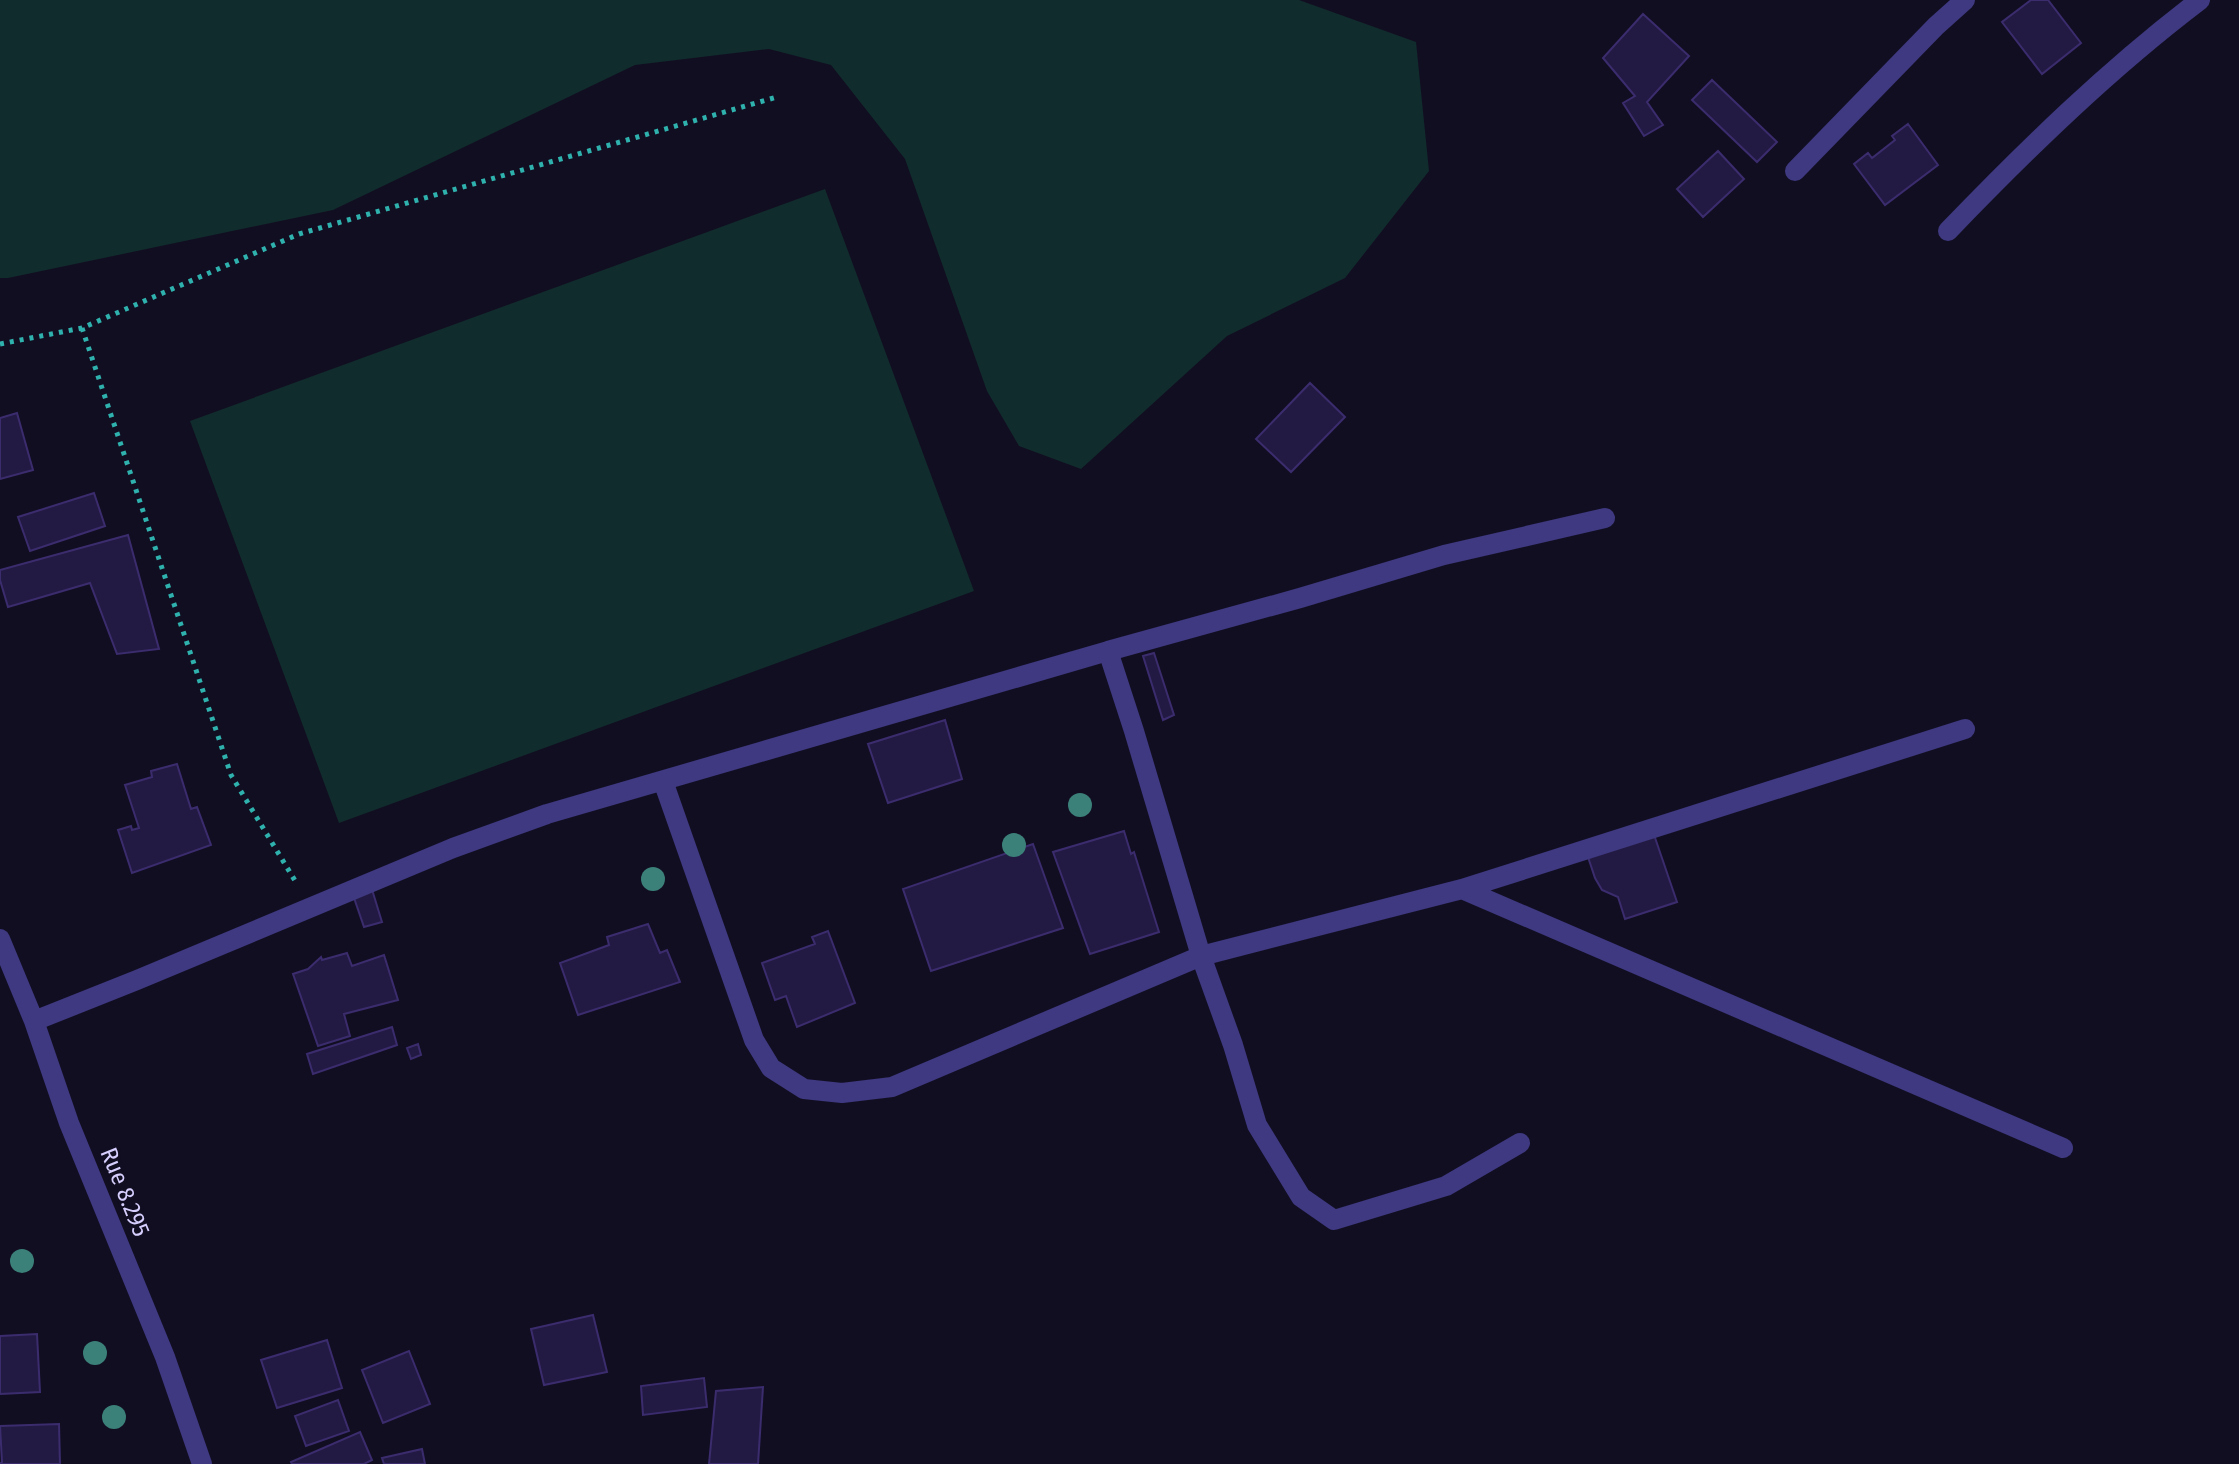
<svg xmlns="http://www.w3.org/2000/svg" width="2239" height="1464" viewBox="0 0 2239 1464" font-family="'Fira Sans Condensed',sans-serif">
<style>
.green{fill:#112c2c}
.building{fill:#231a43;stroke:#3b2c6e;stroke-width:2}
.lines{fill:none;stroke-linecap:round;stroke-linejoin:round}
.path{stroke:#2fb2ae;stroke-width:5;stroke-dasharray:4 6;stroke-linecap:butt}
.minor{stroke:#3e3980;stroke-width:20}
.tree{fill:#3b8079}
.labels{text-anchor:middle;stroke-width:6;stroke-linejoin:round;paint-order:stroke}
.street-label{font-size:24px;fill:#d6cffe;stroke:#120e22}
</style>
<rect width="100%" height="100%" fill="#120e22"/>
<!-- green -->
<path class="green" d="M0,0H1299L1416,42L1429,171L1345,278L1227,336L1081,469L1019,446L987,391L905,159L831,65L769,49L635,65L333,210L8,278H0Z
M825,189L974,591L339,823L190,421Z"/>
<!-- building -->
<path class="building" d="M2031,0H2048L2081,43L2042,74L2002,22Z
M1643,14L1689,56L1647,102L1663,125L1644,136L1623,103L1635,96L1603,58Z
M1712,80L1777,142L1757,162L1692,100Z
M1908,124L1938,165L1885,205L1854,164L1868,153L1872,158L1895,140L1892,136Z
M1718,151L1744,179L1703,217L1677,189Z
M1310,383L1345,417L1291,472L1256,439Z
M17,413L33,470L0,479V418Z
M94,493L105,526L30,551L18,517Z
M128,535L159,649L117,654L90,583L8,607L0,580V570Z
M1154,653L1174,715L1163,720L1143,656Z
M945,720L962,779L888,803L868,744Z
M177,764L191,809L197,807L211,845L132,873L118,830L131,826L132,830L139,828L125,785L152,777L151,771Z
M1650,823L1677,902L1625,919L1618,897L1602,890L1595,878L1584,845Z
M1124,831L1131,854L1134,852L1159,932L1090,954L1053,852Z
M1033,844L1063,928L931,971L903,889Z
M370,883L382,922L364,927L352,892Z
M648,924L660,953L667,950L680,982L578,1015L560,963L609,945L607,937Z
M828,931L855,1003L797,1027L786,996L775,1000L762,963L815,944L812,937Z
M347,953L352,966L384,955L398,1000L344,1014L350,1036L318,1046L293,974L308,969L321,957L322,960Z
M392,1027L397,1045L313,1074L307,1054Z
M418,1044L421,1055L411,1059L407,1048Z
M593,1315L607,1372L544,1385L531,1329Z
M37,1334L40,1392L0,1394V1336Z
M327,1340L342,1388L277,1408L261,1360Z
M409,1351L430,1404L383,1423L362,1370Z
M704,1378L707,1407L643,1415L641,1386Z
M763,1387L758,1464H709L716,1391Z
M338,1400L349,1431L306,1446L295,1416Z
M59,1424L60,1464H0L2,1462L0,1426Z
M360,1432L372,1460L364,1464H292L291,1462Z
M422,1449L425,1464H384L382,1458Z"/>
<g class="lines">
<!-- path -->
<path class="path" d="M82,328L231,775L297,884
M0,344L82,328L299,234L777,97"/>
<!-- minor -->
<path class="minor" d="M1795,171L1936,26L1965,0
M1948,231C2027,149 2109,69 2200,0
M1108,651L1300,598L1444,555L1605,518
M663,781L754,1040L771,1068L804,1089L842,1093L892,1087L1201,956L1233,1045L1257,1125L1301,1197L1334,1220L1446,1186L1520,1143
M1462,889L2063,1148
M0,939L34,1021L69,1123L165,1357L202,1464
M34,1021L137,980L453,848L547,814L1108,651L1134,731L1201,956L1462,889L1965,729"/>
</g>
<!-- trees -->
<g class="tree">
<circle cx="1080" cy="805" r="12"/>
<circle cx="1014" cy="845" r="12"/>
<circle cx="653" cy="879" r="12"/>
<circle cx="22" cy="1261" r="12"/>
<circle cx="95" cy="1353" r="12"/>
<circle cx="114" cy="1417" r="12"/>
</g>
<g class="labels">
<!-- street labels -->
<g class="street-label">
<text transform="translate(125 1192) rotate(68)" y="8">Rue 8.295</text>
</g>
</g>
</svg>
